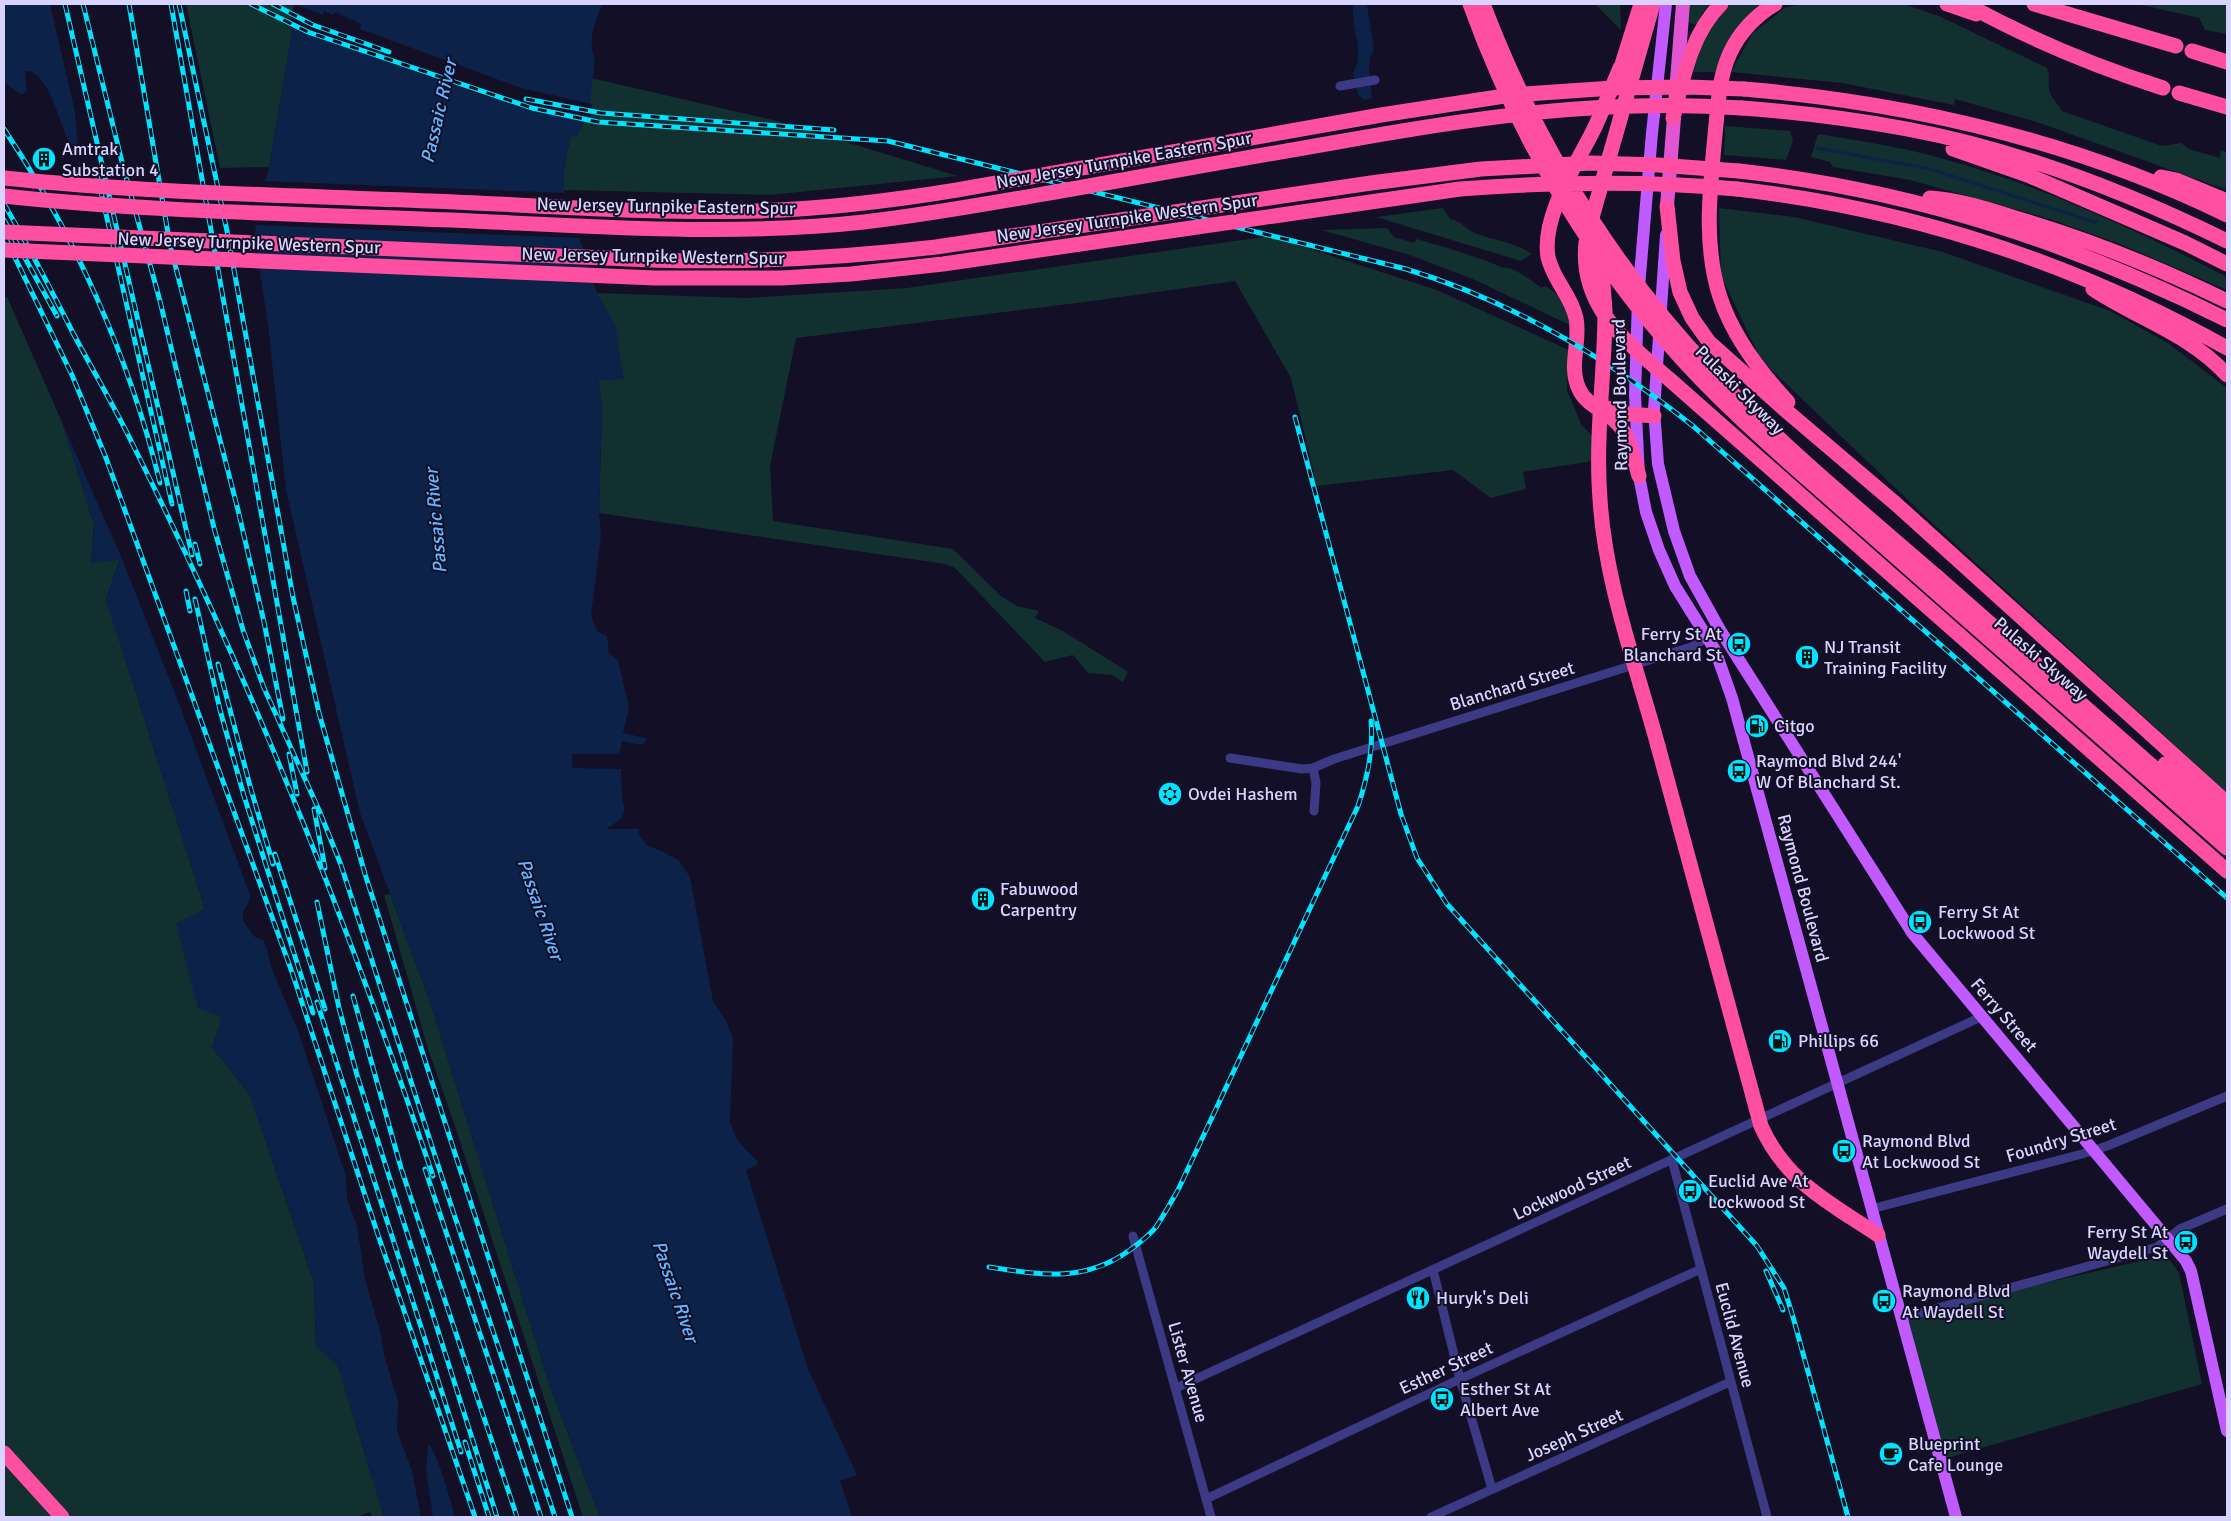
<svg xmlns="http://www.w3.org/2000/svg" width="2231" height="1521" viewBox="0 0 2231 1521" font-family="Signika,sans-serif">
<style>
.green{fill:#12302f}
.water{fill:#0c2248}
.pier{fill:#130f26}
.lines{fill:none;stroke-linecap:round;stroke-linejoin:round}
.stream{stroke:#0c2248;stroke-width:3}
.minor{stroke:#3d3a85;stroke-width:9}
.primary{stroke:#c25bff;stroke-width:12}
.trunk{stroke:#e055d1;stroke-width:14}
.motorway{stroke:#ff4fa3;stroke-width:15}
.rail-casing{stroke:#00e5ff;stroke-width:5}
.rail{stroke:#130f26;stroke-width:3;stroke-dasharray:9;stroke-linecap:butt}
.motorway-bridge{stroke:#ff4fa3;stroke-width:15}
.labels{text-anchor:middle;stroke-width:4;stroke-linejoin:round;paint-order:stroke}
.poi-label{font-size:18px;fill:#d9d4ff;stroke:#130f26;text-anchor:start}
.street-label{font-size:18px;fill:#d9d4ff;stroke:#130f26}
.water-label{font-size:19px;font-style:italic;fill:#62b6ff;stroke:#130f26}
</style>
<rect width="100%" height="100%" fill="#130f26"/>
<!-- green -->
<path class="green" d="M186,4H297L269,167L220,168Z
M1595,4H1620L1621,30Z
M1690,4H1710L1703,12L1697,25L1689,23Z
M1730,4H1767L1718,72H1691C1700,46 1712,25 1730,4Z
M1802,4H1903L1939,16L2047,68C2050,76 2048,81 2049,89C2050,97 2058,103 2062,111L2162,146L2181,143L2189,149L2220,158L2221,150L2227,153V190L2037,122L1955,99L1954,105L1842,83L1731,72L1752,34L1786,7Z
M2138,4H2227V34L2205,30L2199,18Z
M591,78L777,121L958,176L770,195L564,190V170L570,137L589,113Z
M1725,126L1790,131L1793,141L1786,160L1724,155Z
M1818,134C1860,141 1903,147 1944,159C2043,186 2136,230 2227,277V290L2120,244L2047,218L1910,180L1833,167L1830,162L1811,157Z
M1443,208L1450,219C1462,221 1466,230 1477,234C1496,241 1515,242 1532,254L1521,261L1376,217Z
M1719,208L1794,217L1943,252L2110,311L2168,343L2227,388V793L1931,522L1761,360L1721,276Z
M1387,228L1394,237L1414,243L1417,239C1447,248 1476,256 1504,268C1512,266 1535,282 1541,288L1545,286C1560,293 1567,311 1572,326L1475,280L1410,255L1321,230Z
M1270,236L1437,290L1569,350L1567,390L1581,424L1594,438L1593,461L1523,472L1526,489L1491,498L1453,470L1317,486L1291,378L1235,281L1085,302L796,338L770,466L773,521L953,549L1001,596L1017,606L1039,611L1035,618L1063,631L1128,672L1123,682L1112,675L1088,673L1073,655L1045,662L955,568L945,564L599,513L602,407L598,380L624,378L597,293L746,298L907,288Z
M4,297H7L62,422L94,525L91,563L120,559L106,599L205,909L222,1017L212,1047L250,1095L314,1283L316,1345L338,1366L384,1517H373L370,1512L357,1517H62L4,1453Z
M390,894L430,1002L550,1387L600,1517H583L455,1126L428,1049L384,895Z
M2166,1255L2179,1273L2202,1384L1940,1460L1903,1316Z
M4,1459L56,1517H4Z"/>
<!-- water -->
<path class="water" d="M4,4H50L75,112L78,147L77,149L74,148C72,145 69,142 67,138C59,121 48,70 25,71L27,91L21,95L4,82Z
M297,4H602C597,18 586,43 595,58L589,113L577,136L570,137L564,170V190L597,293L615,324L624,379L598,380L602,407L599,513L601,535L591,616L597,631L607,636L609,653L618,660L629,707L623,733L646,738L645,743L641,745L622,741L620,752L616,754H572V768L621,769L622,798L625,809L621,819L606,829H639V834L647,846L662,851L678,860L690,877L713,1001L726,1021L733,1039L730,1121C733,1134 739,1143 748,1152C753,1157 756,1157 758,1164L746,1170L808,1369L857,1475L840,1481L852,1517H600L550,1387L430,1002L360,813L286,490L268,325L255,239L256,216L269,167Z
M1353,4H1367L1374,50L1370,57L1369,70L1372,98L1364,100L1358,95L1353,73C1366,52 1350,27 1353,4Z
M62,422L122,559L180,706L250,895L249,902L243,911V921L255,937L264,941L266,946L271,967L298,1031L346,1176L347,1199L357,1226L365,1280L380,1330L384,1355L398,1401L397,1431L412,1471L421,1517H384L338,1366L316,1345L314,1283L250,1095L212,1047L222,1017L198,1009L176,923L205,909L106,599L120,560L91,563L94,525Z
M428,1444C436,1448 452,1505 455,1517H433L426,1470Z"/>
<!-- pier -->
<path class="pier" d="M294,4L323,15L324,11L334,15L335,12L361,24L360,29L521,88L592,104L591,114L587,121L485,96L332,42L290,27Z
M262,181L568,193L582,238L253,225Z"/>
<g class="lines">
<!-- stream -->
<path class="stream" d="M1817,148L1930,169L2097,223"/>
<!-- minor -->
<path class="minor" d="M1340,86L1375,80
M1230,758L1302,769L1313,768L1334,759L1691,647L1720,630
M1313,768L1316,783L1314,811
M1672,1160L1767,1517
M1871,1209L2082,1154L2107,1146L2227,1096
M1133,1236L1211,1517
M1433,1270L1460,1379L1492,1489
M1902,1318L2157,1247L2180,1229L2227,1209
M1176,1388L1981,1017
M1206,1499L1460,1379L1701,1269
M1431,1517L1730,1382"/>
<!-- primary -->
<path class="primary" d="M1666,4L1652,133L1638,299L1635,395L1639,476L1646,512L1659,550L1675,586L1715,650L1732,698L1956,1517
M1666,235L1654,410L1658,464L1674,531L1690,576L1720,630L1913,934L2186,1261L2191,1271L2227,1431"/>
<!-- trunk -->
<path class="trunk" d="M1667,206L1683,4"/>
<!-- motorway -->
<path class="motorway" d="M1775,4C1756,15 1739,33 1730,53C1718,79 1718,108 1715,135C1710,189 1703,245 1720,297C1733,337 1759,371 1788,402
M1947,4L1976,14
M1966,4C2029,39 2094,66 2163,88
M2034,4L2176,46
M2192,51L2227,62
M1620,68C1612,87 1604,107 1595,127C1578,162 1541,216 1548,257C1553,280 1571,295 1576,318C1581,342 1568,366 1579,389C1586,406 1607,411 1618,424C1630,437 1634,459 1639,476
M1618,77L1641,4
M1744,89C1912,103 2075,141 2227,215
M2179,93L2227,107
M1742,108C1798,112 1853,119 1907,129C2019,150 2125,191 2227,241
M1673,118C1683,78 1691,34 1721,4
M1953,149L2030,176L2185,243L2227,264
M1739,171C1912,190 2071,242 2227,320
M2161,177L2176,180L2227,201
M1737,189C1910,209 2075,263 2227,348
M1930,198C1959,200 1987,209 2015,218C2088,239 2159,268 2227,301
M1667,206L1673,261L1680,292L1692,318L1709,342L1783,408L1896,504L2227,803
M1589,228L1653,4
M2093,289C2138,319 2190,334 2227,375
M1669,379L2227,871
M1603,407L1629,414L1654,416
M1936,576L2227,832
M2053,695L2227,848
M1658,746L1761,1126C1786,1182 1830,1203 1878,1235
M2165,764L2227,817
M4,1453L62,1517"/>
<!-- rail casing -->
<g class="rail-casing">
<path id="rail" d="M65,4L192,555
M83,4L123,166L160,301L214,528L243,630L264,688L319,810L341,865L449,1199L555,1517
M129,4L170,245L238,510L264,622L283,719
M171,4L307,772
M179,4L227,231L293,597L319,713L365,874L572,1517
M251,4L308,32L532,108L598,122L888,141L1406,269C1512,301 1607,358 1693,426L2227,898
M273,4L313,25L389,52
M526,99L601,113L834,130
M4,129C75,235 130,359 160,483
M96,170L172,504
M4,204C29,246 50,288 72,331C93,371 116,409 135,449C251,681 351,930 433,1176
M4,220L57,316
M4,235L72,375L106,458L293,975L378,1235L475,1517
M1295,417L1401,814L1417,858L1447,904L1757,1246L1784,1288L1793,1317L1848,1517
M195,544L200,564
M186,591L190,611
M195,599L220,710L244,796L313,1013
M218,664L250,786L273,864
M289,754L297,794
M314,809L325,868
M275,854L325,1009
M317,902L339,1008L357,1075L497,1517
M353,996L401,1168L517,1517
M317,1002L461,1452
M425,1169L541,1517
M989,1267C1041,1275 1084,1283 1130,1250C1139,1243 1149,1236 1156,1227C1164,1215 1171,1202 1178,1190L1358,806C1367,779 1374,750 1371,721
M1766,1271L1783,1310
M465,1442L489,1517"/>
</g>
<!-- rail -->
<use href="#rail" class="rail"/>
<!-- motorway-bridge -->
<path class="motorway-bridge" d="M1470,4C1514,126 1580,242 1666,341C1720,404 1783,457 1845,512C1914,573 1984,634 2053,695
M1483,4C1535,141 1611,266 1713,373C1782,446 1860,510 1936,576
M4,178C145,193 288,195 430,201C539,205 648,214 757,211C824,209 890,201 957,190L1381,115L1511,95L1613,88L1687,87L1744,89
M4,196C152,212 302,214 451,220C588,226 727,237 864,222C934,214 1003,201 1072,189C1159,173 1245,158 1332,143C1470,118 1602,98 1742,108
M4,232L651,260C747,263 841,258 936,247L1371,183L1481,169L1591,163L1658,165L1739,171
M1586,242C1579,307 1626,341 1669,379
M4,250L655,278H781L851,274L943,264L1460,189C1553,182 1644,180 1737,189
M1596,255L1603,285L1605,310C1605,373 1595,436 1600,499C1605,583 1636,665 1658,746"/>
</g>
<!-- icons -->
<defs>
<g id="building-disc" transform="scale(1.25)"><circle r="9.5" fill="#00e5ff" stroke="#130f26"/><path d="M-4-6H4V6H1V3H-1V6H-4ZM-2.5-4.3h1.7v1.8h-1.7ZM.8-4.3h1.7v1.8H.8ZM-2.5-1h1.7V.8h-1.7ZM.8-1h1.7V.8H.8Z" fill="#111"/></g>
<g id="bus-disc" transform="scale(1.25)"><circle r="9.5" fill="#00e5ff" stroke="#130f26"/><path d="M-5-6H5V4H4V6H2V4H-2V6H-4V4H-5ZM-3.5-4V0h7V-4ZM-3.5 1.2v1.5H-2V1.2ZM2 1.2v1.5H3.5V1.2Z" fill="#111"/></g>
<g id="fuel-disc" transform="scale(1.25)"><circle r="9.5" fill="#00e5ff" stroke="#130f26"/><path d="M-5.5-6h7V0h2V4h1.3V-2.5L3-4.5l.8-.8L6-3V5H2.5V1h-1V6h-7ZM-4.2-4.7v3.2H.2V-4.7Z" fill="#111"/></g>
<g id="synagogue-disc" transform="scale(1.25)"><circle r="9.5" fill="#00e5ff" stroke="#130f26"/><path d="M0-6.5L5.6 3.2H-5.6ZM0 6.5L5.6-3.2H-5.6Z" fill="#111"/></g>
<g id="restaurant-disc" transform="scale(1.25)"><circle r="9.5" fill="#00e5ff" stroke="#130f26"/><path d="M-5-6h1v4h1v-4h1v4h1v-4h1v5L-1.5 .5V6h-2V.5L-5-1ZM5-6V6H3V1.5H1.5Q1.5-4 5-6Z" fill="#111"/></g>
<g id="cafe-disc" transform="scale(1.25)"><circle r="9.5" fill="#00e5ff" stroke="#130f26"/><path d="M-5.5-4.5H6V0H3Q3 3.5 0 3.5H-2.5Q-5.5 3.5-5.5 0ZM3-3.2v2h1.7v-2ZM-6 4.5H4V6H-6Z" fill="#111"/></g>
</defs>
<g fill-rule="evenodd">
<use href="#building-disc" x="44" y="159"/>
<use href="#bus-disc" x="1739" y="644"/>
<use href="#building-disc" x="1807" y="657"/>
<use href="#fuel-disc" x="1757" y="726"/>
<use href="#bus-disc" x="1739" y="771"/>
<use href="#synagogue-disc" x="1170" y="794"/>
<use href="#building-disc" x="983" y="899"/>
<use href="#bus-disc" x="1920" y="922"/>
<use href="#fuel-disc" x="1780" y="1041"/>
<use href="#bus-disc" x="1844" y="1151"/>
<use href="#bus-disc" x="1690" y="1191"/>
<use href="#bus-disc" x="2186" y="1242"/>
<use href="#restaurant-disc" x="1418" y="1298"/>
<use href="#bus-disc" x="1884" y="1301"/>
<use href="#bus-disc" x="1442" y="1399"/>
<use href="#cafe-disc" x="1891" y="1454"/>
</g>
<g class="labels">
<!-- poi labels -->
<g class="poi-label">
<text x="62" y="155">Amtrak<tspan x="62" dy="21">Substation 4</tspan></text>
<text x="1722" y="640" text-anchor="end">Ferry St At<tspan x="1722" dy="21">Blanchard St</tspan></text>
<text x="1824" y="653">NJ Transit<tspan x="1824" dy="21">Training Facility</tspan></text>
<text x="1774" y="732">Citgo</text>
<text x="1756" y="767">Raymond Blvd 244'<tspan x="1756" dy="21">W Of Blanchard St.</tspan></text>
<text x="1188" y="800">Ovdei Hashem</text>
<text x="1000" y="895">Fabuwood<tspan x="1000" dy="21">Carpentry</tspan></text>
<text x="1938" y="918">Ferry St At<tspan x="1938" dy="21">Lockwood St</tspan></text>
<text x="1798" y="1047">Phillips 66</text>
<text x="1862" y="1147">Raymond Blvd<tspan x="1862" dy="21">At Lockwood St</tspan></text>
<text x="1708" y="1187">Euclid Ave At<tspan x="1708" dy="21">Lockwood St</tspan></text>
<text x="2168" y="1238" text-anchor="end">Ferry St At<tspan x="2168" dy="21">Waydell St</tspan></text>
<text x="1902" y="1297">Raymond Blvd<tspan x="1902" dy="21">At Waydell St</tspan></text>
<text x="1436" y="1304">Huryk's Deli</text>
<text x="1460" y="1395">Esther St At<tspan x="1460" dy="21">Albert Ave</tspan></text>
<text x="1908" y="1450">Blueprint<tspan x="1908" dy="21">Cafe Lounge</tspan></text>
</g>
<!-- street labels -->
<g class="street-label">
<text transform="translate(1124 160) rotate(-10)" y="6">New Jersey Turnpike Eastern Spur</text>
<text transform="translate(666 206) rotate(1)" y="6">New Jersey Turnpike Eastern Spur</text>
<text transform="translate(1127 218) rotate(-8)" y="6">New Jersey Turnpike Western Spur</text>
<text transform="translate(249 243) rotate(2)" y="6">New Jersey Turnpike Western Spur</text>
<text transform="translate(653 256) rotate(1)" y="6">New Jersey Turnpike Western Spur</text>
<text transform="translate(1740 390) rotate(45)" y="6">Pulaski Skyway</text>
<text transform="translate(1620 395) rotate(-91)" y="6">Raymond Boulevard</text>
<text transform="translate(2041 659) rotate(41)" y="6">Pulaski Skyway</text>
<text transform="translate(1512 686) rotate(-17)" y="6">Blanchard Street</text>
<text transform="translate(1803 888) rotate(75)" y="6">Raymond Boulevard</text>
<text transform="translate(2004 1015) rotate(49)" y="6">Ferry Street</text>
<text transform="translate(2061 1140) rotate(-17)" y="6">Foundry Street</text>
<text transform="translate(1572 1188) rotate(-25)" y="6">Lockwood Street</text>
<text transform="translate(1735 1335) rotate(75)" y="6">Euclid Avenue</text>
<text transform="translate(1446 1368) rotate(-25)" y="6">Esther Street</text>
<text transform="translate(1188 1372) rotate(74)" y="6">Lister Avenue</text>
<text transform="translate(1574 1435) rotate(-24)" y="6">Joseph Street</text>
</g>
<!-- water labels -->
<g class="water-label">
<text transform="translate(438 111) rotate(-77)" y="7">Passaic River</text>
<text transform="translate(435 521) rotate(-95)" y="7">Passaic River</text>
<text transform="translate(541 909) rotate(71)" y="7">Passaic River</text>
<text transform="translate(676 1291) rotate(71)" y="7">Passaic River</text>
</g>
</g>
<!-- border -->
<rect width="2231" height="1521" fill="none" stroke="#d9d4ff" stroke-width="10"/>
</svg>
